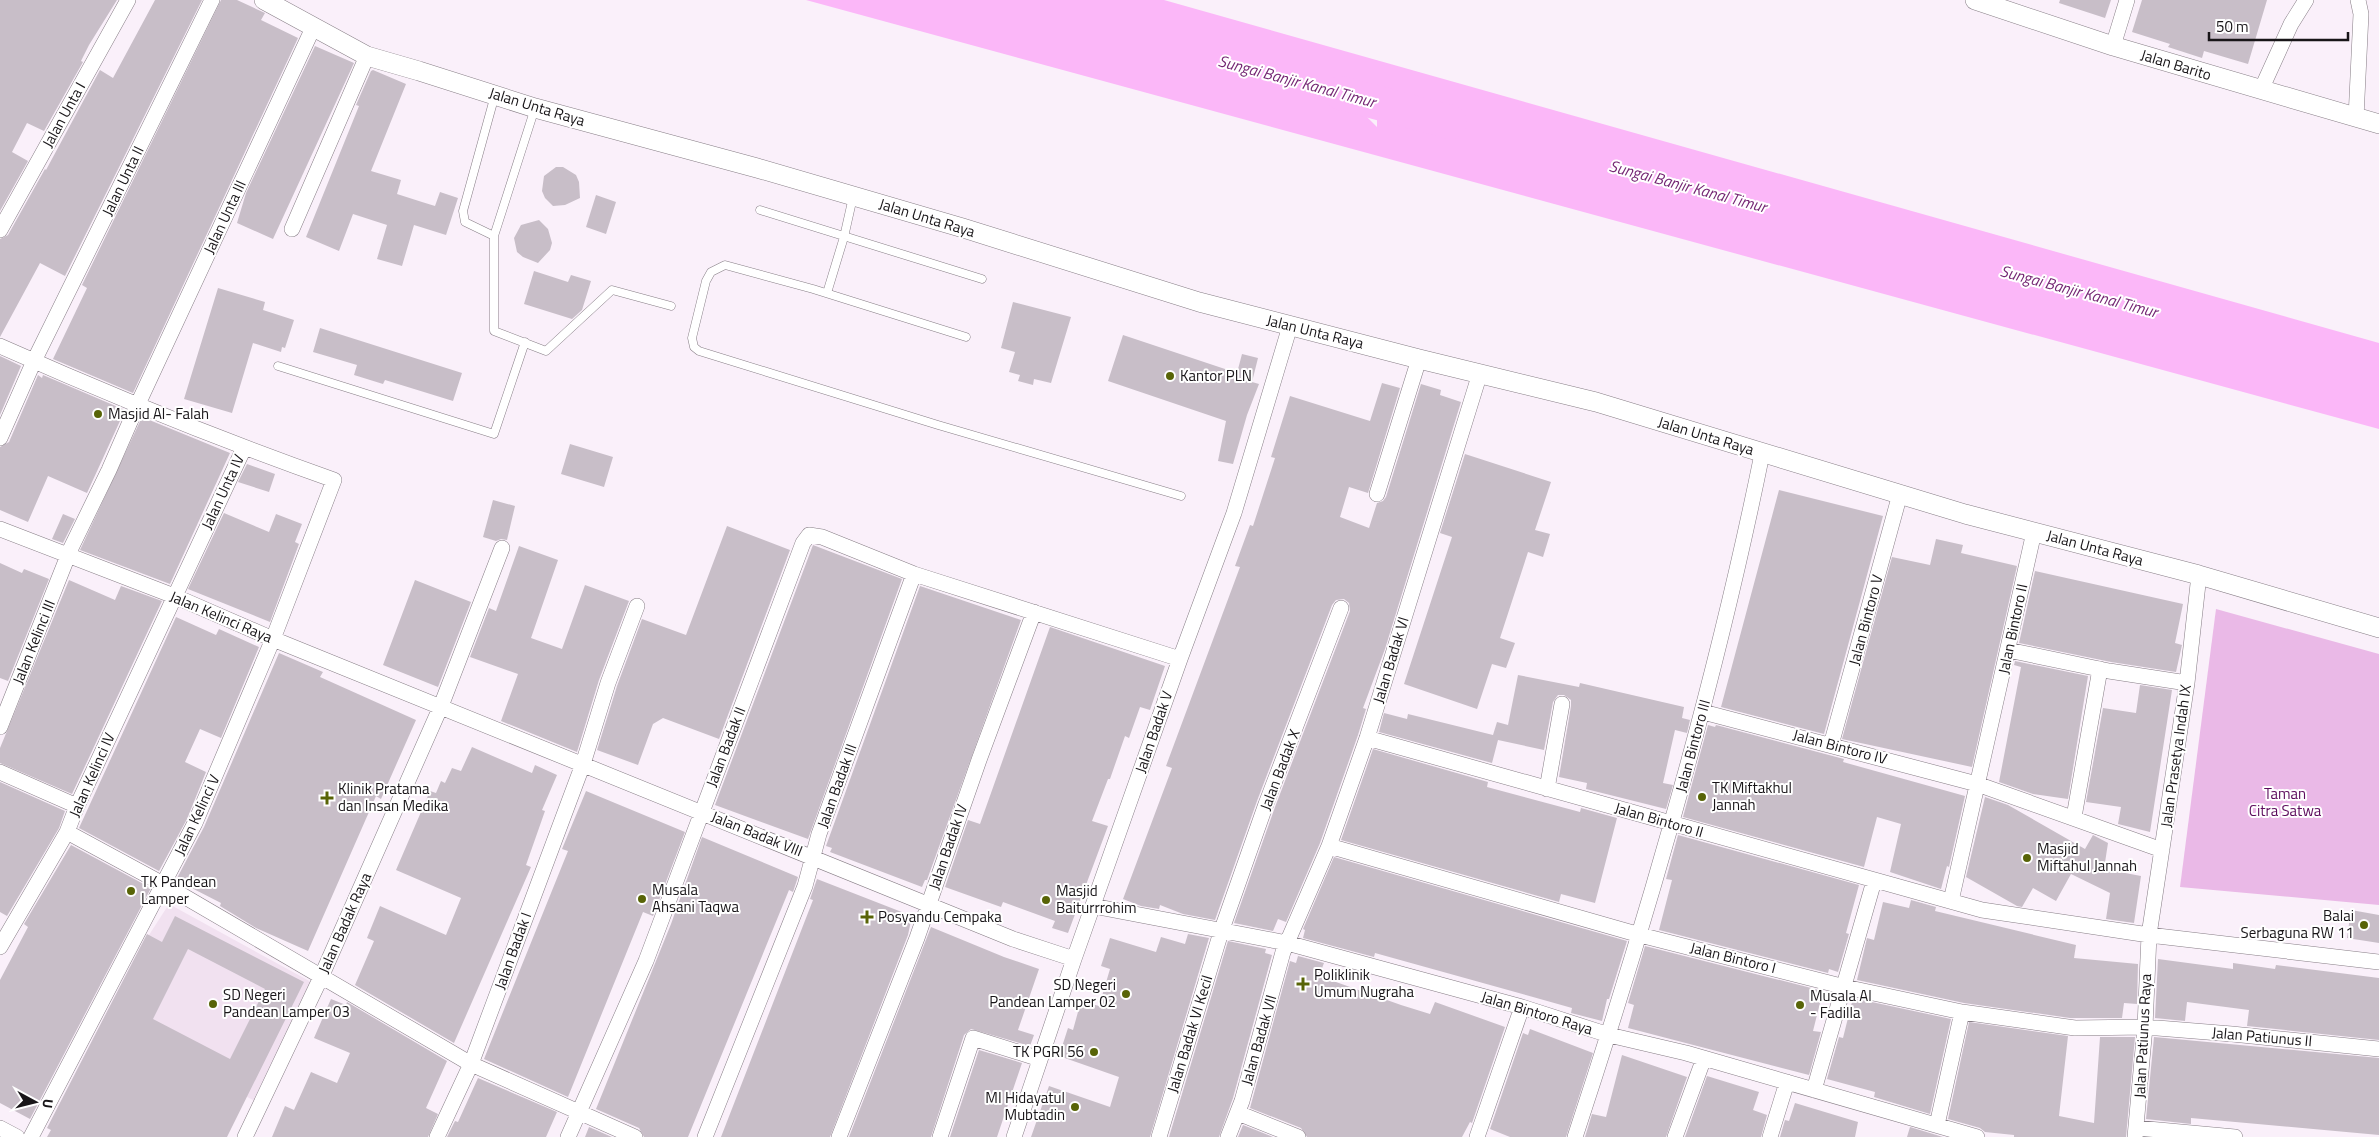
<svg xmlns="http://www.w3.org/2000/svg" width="2379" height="1137" viewBox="0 0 2379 1137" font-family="'Titillium Web',sans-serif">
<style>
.built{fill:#f1e1f0}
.green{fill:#eab9e7}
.water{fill:#fbb7f8;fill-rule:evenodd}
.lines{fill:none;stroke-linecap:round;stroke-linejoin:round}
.river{stroke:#fbb7f8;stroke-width:34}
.building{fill:#c8bec8;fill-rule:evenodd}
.service-casing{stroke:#877e86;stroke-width:9}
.minor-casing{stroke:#877e86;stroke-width:16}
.tertiary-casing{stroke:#877e86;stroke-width:20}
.service{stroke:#fff;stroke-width:8}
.minor{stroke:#fff;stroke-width:15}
.tertiary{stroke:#fff;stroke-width:19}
.poi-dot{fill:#586407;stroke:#fff;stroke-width:2}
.labels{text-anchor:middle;stroke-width:4;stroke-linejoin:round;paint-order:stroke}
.street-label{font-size:15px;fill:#181518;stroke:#fff}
.poi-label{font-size:15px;fill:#181518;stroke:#fff;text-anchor:start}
.park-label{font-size:15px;fill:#5c0b5c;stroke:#fff}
.water-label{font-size:16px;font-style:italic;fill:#752774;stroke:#fff}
</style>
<rect width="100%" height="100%" fill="#faf0fa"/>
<!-- built -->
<path class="built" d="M169,904L313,983L255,1101L120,1031L149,935Z"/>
<!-- green -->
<path class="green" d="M2216,609L2379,654V905L2180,887Z"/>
<!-- water -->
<path class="water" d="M806,0H1164L2379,343V429ZM1380,103L1426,116L1430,120L1398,122L1390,117L1377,118V127L1367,117L1359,114L1355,105Z"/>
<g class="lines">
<!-- river -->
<path class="river" d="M1341,93L1450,122"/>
</g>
<!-- building -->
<path class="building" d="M0,0H117L89,45L81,61L83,62L44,131L27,123L12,152L28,161L0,211Z
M155,0H202L65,276L40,263L0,337V239L8,235L45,169L46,170L100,70L113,78Z
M221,0H237L265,13L261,20L298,38L133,393L53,359L87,288L82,285Z
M2060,0H2111L2105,18L2059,3Z
M2142,0H2267L2248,64L2204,51L2202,58L2168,47L2170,44L2132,32Z
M315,46L354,63L273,239L237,223L246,193Z
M373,70L406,84L371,171L401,180L397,194L422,202L435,206L440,192L458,198L446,235L414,225L402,266L377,259L387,225L353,214L339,251L306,237L359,106L356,105L371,71Z
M556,167H563L576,175L579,182L580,198L565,205L553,206L545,198L542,191L544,176Z
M596,195L616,202L606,234L586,227Z
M539,220L548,229L552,243L550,250L538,263L523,257L517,252L514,238L521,225Z
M534,271L568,282L571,275L591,281L582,310L572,319L524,304Z
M218,288L265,302L263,310L294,320L285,348L282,347L281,352L253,343L232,413L184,399Z
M1013,302L1071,317L1051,383L1034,379L1033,385L1018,381L1020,375L1009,372L1015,352L1001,348Z
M320,328L462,373L453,401L385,380L383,384L354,375L357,365L313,352Z
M1123,335L1237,373L1242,354L1258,358L1252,382L1259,384L1247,415L1233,464L1218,461L1226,421L1108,381Z
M0,356L21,366L0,415Z
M38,375L42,378L43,375L125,410L87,493L48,476L28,522L0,510V447L9,442Z
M1382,383L1400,388L1368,493L1349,487L1340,517L1369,528L1377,503L1383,501L1386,497L1421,384L1441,390L1440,395L1461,402L1385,649L1363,708L1366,709L1358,735L1320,843L1286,922L1278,919L1273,931L1234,923L1275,807L1350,611L1349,603L1344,599L1336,600L1332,605L1257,801L1215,920L1183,914L1160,905L1159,909L1141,906L1123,899L1172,768L1166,766L1240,567L1235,566L1250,525L1253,526L1275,458L1271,457L1290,396L1370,421Z
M142,417L230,453L170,584L80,550Z
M570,444L613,457L604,487L561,474Z
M1465,454L1551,482L1535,530L1550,534L1543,557L1528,552L1500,638L1515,643L1506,668L1492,664L1477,709L1404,684L1452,537L1440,533Z
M247,464L275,474L269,492L238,482Z
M1779,490L1883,516L1824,734L1721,707Z
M493,500L515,506L507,540L501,539L496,541L483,537Z
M224,513L269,532L276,514L302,524L295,542L299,544L270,622L188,589Z
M63,514L75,519L63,543L52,539Z
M727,526L790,550L719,739L663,718L653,724L638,765L597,750L617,686L642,619L686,635Z
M1936,539L1963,545L1961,553L2017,566L1972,767L1842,739L1892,557L1930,565Z
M813,545L902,579L808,839L715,805Z
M519,546L558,560L531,638L562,649L585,585L629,601L599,680L577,752L501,721L518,674L470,657L489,608L496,611Z
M0,563L22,573L24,569L49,579L8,681L0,678Z
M2035,571L2183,604L2175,643L2182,645L2176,672L2111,662L2019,643Z
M69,580L115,600L121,586L162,601L72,794L0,763V748Z
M415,580L471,602L438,687L383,665Z
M920,586L1021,620L927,880H925L922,887L830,852L832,848L826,846Z
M176,617L216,635L219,629L259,647L221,738L200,729L185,762L206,772L187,819L159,871L79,828Z
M1050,627L1165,666L1150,710L1140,707L1129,738L1125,736L1110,779H1108L1092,821L1108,826L1068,933L1052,928L1055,921L1003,902L1001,907L945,887L968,820L980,824Z
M279,653L323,672L320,677L416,720L381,799L376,796L308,951L256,928L220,906L221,903L176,880L204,827Z
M2015,661L2088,676L2068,799L2033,794L1999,782L2021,667L2014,665Z
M1518,675L1579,687L1580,683L1684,707L1682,718L1690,720L1687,733L1675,730L1663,783L1673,785L1666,809L1586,789L1587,783L1559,777L1571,706V700L1564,695H1558L1553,702L1544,750L1498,740L1492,763L1379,732L1384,713L1407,719L1408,714L1493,735L1497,722L1508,725Z
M2140,685L2172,690L2150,832L2118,824L2121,807L2086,802L2103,708L2136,713Z
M1708,725L1715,727L1716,725L1844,759L1843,762L1965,796L1949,867L1947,866L1941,889L1890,872L1901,824L1877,817L1864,867L1683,817Z
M472,747L532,773L535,765L557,775L542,810L545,811L526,865L531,867L454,1043L355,985L374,941L367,938L380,906L446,935L461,898L396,870L430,791L436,793L441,781L445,783L452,768L461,771Z
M1373,749L1488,782L1487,787L1580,812L1581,808L1617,818L1595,903L1561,894L1559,902L1341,840Z
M0,782L65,811L59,828L7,916L0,912Z
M586,791L685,832L653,916L643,912L568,1097L484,1059L568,851L562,849Z
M1985,797L2008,805L2085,849L2093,835L2108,843L2104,869L2141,876L2134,923L2106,919L2110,893L2071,874L2056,901L2033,888L2022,907L2017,906L1966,877Z
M1678,835L1859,885L1846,933L1849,934L1838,972L1829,969L1828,973L1659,930L1672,880L1666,879Z
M702,837L798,877L793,892L789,890L688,1137H644L639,1128L596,1109L671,924Z
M71,845L151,888L30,1119L0,1103V980L28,927L24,924Z
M1334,857L1627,941L1609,999H1607L1602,1021L1571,1013L1572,1008L1533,997L1375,953L1374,957L1303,938L1305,930L1303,929Z
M817,879L912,916L908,935L830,1137H721L813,900L810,899Z
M1911,900L1936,907L1935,911L2076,945L2074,958L2138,964L2137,1004L2124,1003L2122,1018H2070L1964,1003L1857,980L1867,938L1874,940L1883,902L1909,908Z
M2351,910L2379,915V943L2347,938Z
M175,916L304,982L227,1137H47L51,1130L47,1128L147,934L162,942ZM188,949L265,989L230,1059L153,1019Z
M931,927L1004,957L1039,969L1018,1030L1034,1035L1030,1046L971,1029L964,1035L931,1137H849Z
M1188,934L1209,938L1150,1137H1031L1049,1086L1110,1107L1119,1077L1059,1056L1068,1028L1073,1030L1081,1001L1099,1006L1110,969L1101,966L1110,938L1156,952L1161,937L1185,944Z
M1228,941L1266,949L1265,953L1272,955L1233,1098L1219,1137H1169Z
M1645,946L1823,991L1813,1031L1821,1032L1809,1075L1628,1028L1634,1005L1628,1003Z
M1298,956L1324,963L1319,976L1401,1005L1430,1014L1435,1002L1505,1027L1472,1123L1470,1122L1462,1137H1307L1301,1128L1250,1108L1290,961L1296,963Z
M2158,959L2233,969V963L2275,969L2276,965L2379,978V1040L2247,1026L2249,1010L2187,1002L2185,1021L2155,1018Z
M1853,998L1951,1019L1930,1114L1874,1097L1875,1092L1827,1079L1839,1037L1843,1038Z
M331,999L346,1005L347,1002L447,1061L426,1108L438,1114L428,1137H272L285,1106L294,1110L311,1072L337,1083L350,1053L314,1038Z
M1969,1022L2068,1036L2059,1116L2094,1123L2100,1037H2135L2126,1137H2014V1135L1985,1132L1980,1128L1948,1119Z
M1530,1029L1593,1053L1566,1137H1510L1490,1129L1523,1033L1528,1035Z
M2154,1037L2379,1058V1135L2191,1118V1124L2146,1119Z
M979,1050L1022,1063L997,1137H950Z
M1622,1055L1687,1077L1666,1137H1585L1592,1114L1606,1117Z
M1707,1076L1759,1092L1753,1110L1767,1115L1761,1137H1685Z
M478,1078L557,1112L546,1137H447L455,1121L458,1122Z
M1795,1103L1858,1122L1855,1137H1780L1785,1120L1789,1121Z
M1243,1125L1273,1137H1238Z
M589,1127L612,1137H585Z
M1910,1127L1943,1137H1907Z"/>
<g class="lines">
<!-- service casing -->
<g class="service-casing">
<path id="service" d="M535,108L494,236V331L546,351L612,290L671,306
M760,210L982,279
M494,236L465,222L463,211L495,95
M827,293L844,237L853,197
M966,337L813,289L725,265L711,272L706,281L692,338L694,347L699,351L938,425L1181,496
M278,366L494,434L525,342"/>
</g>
<!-- minor casing -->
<g class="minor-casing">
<path id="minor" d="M2113,46L2127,0
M2261,90L2291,24L2306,0
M2356,118L2361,14L2358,0
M292,229L367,56
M0,230L128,0
M0,346C110,395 221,440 334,480L273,639L195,823L31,1137
M0,438L34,361L212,0
M1377,494L1419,359
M0,529L174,596L273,639L1013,939L1074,959
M2008,650L2109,671L2187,683
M1703,712L1977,784L2162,850
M0,727L71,548L109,470L137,406L313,28
M1367,738L1982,910L2149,935L2379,962
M1831,745L1900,494
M0,772L77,806
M1547,789L1562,704
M2074,817L2100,669
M67,832L163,884L471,1064L635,1137
M1329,846L1640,935L1845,987L1962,1012L2075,1028L2145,1027L2232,1034L2379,1049
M1951,901L2034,532
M1093,906L1287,943L1522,1007L1609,1035L1686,1053L1977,1137
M0,947L67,832L77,806L244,448
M1814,1090L1874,881
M1238,1113L1298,1137
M1937,1125L1962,1012
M0,1128L17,1137
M2137,1128L2235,1137
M245,1137L322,975L441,706L502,548
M437,1137L471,1064L583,764L608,683L637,606
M568,1137L646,961L803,543L809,535L822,537L914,574L1180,659
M705,1137L805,886L819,834L914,574
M839,1137L917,938L979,760L1034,612
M940,1137L973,1038L1040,1059
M1014,1137L1074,959L1180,659L1234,513L1290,326
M1159,1137L1221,932L1266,804L1341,608
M1228,1137L1242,1101L1283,952L1329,846L1367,738L1480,373
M1477,1137L1522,1007
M1575,1137C1649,913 1715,686 1762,454
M1675,1137L1704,1058
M1770,1137L1787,1082
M2135,1137L2145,1027L2149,935L2187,683L2199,575"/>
</g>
<!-- tertiary casing -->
<g class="tertiary-casing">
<path id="tertiary" d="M264,0L367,56L419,71L535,108L757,168L963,228L1199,302L1419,359L1596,402L1965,514L2199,575L2379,628
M1975,0L2113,46L2379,124"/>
</g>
<!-- service -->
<use href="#service" class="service"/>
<!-- minor -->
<use href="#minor" class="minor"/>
<!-- tertiary -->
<use href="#tertiary" class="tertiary"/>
</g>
<!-- markers -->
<g class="poi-dot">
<circle cx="1170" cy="376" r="5"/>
<circle cx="98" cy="414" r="5"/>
<circle cx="1702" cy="797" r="5"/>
<path d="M324.5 790.5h5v5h5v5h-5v5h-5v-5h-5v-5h5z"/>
<circle cx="2027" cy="858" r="5"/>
<circle cx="131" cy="891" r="5"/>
<circle cx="642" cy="899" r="5"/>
<circle cx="1046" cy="900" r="5"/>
<path d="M864.5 909.5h5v5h5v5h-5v5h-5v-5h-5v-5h5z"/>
<circle cx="2364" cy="925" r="5"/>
<path d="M1300.5 976.5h5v5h5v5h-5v5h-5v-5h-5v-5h5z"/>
<circle cx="1126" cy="994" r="5"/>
<circle cx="213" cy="1004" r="5"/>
<circle cx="1800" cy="1005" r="5"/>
<circle cx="1094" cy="1052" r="5"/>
<circle cx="1075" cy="1107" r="5"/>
</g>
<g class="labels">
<!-- street labels -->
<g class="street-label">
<text transform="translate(2176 65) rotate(17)" y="5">Jalan Barito</text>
<text transform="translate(537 107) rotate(17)" y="5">Jalan Unta Raya</text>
<text transform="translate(64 115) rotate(-61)" y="5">Jalan Unta I</text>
<text transform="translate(123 181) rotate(-64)" y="5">Jalan Unta II</text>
<text transform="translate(225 217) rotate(-65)" y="5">Jalan Unta III</text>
<text transform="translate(927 218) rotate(17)" y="5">Jalan Unta Raya</text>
<text transform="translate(1315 332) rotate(14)" y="5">Jalan Unta Raya</text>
<text transform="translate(1706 436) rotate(17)" y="5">Jalan Unta Raya</text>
<text transform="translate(223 492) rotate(-65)" y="5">Jalan Unta IV</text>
<text transform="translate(2095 548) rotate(15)" y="5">Jalan Unta Raya</text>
<text transform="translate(221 617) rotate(23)" y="5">Jalan Kelinci Raya</text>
<text transform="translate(1866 620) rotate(-75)" y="5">Jalan Bintoro V</text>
<text transform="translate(2013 629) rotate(-78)" y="5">Jalan Bintoro II</text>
<text transform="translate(34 642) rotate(-68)" y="5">Jalan Kelinci III</text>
<text transform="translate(1391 660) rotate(-73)" y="5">Jalan Badak VI</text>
<text transform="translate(1154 732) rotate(-71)" y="5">Jalan Badak V</text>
<text transform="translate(1693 746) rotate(-75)" y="5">Jalan Bintoro III</text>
<text transform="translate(726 747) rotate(-69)" y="5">Jalan Badak II</text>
<text transform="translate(1840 747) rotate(15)" y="5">Jalan Bintoro IV</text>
<text transform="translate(2176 756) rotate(-82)" y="5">Jalan Prasetya Indah IX</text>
<text transform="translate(1280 770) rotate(-69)" y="5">Jalan Badak X</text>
<text transform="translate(92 775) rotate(-66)" y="5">Jalan Kelinci IV</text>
<text transform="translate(837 786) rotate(-70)" y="5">Jalan Badak III</text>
<text transform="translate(197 815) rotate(-65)" y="5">Jalan Kelinci V</text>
<text transform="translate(1659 820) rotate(16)" y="5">Jalan Bintoro II</text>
<text transform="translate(757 834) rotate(22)" y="5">Jalan Badak VIII</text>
<text transform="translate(948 847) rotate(-71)" y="5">Jalan Badak IV</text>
<text transform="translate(345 923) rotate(-66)" y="5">Jalan Badak Raya</text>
<text transform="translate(513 951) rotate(-70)" y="5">Jalan Badak I</text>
<text transform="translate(1733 958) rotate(14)" y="5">Jalan Bintoro I</text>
<text transform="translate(1537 1013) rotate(17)" y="5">Jalan Bintoro Raya</text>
<text transform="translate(1190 1034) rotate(-73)" y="5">Jalan Badak VI Kecil</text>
<text transform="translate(2143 1036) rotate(-87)" y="5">Jalan Patiunus Raya</text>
<text transform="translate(2262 1037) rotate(5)" y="5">Jalan Patiunus II</text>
<text transform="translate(1259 1040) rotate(-74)" y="5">Jalan Badak VII</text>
</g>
<!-- poi labels -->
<g class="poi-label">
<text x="1180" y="381">Kantor PLN</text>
<text x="108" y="419">Masjid Al- Falah</text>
<text x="1712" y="793">TK Miftakhul<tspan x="1712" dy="17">Jannah</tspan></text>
<text x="338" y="794">Klinik Pratama<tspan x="338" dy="17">dan Insan Medika</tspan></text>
<text x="2037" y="854">Masjid<tspan x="2037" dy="17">Miftahul Jannah</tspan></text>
<text x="141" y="887">TK Pandean<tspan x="141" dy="17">Lamper</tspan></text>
<text x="652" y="895">Musala<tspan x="652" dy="17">Ahsani Taqwa</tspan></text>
<text x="1056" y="896">Masjid<tspan x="1056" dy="17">Baiturrrohim</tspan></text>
<text x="2354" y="921" text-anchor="end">Balai<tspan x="2354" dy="17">Serbaguna RW 11</tspan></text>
<text x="878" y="922">Posyandu Cempaka</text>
<text x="1314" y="980">Poliklinik<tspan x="1314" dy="17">Umum Nugraha</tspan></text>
<text x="1116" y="990" text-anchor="end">SD Negeri<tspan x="1116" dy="17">Pandean Lamper 02</tspan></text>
<text x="223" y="1000">SD Negeri<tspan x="223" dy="17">Pandean Lamper 03</tspan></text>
<text x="1810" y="1001">Musala Al<tspan x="1810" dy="17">- Fadilla</tspan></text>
<text x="1084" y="1057" text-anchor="end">TK PGRI 56</text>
<text x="1065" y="1103" text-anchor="end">MI Hidayatul<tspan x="1065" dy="17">Mubtadin</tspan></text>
</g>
<!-- park labels -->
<g class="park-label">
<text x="2285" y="799">Taman<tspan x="2285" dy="17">Citra Satwa</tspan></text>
</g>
<!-- water labels -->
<g class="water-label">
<text transform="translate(1297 81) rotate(15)" y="6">Sungai Banjir Kanal Timur</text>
<text transform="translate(1688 186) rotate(15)" y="6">Sungai Banjir Kanal Timur</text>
<text transform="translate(2079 291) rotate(15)" y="6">Sungai Banjir Kanal Timur</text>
</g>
</g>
<!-- north arrow -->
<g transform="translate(35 1102) rotate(97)" stroke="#ffffff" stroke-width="4" paint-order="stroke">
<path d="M0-4L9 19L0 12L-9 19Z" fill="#181518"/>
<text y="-8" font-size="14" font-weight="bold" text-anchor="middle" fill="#181518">U</text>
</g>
<!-- scale -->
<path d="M2209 32v8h139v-8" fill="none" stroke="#181518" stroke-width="2.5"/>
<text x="2216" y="32" font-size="15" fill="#181518" stroke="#ffffff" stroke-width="4" paint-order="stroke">50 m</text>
</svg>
